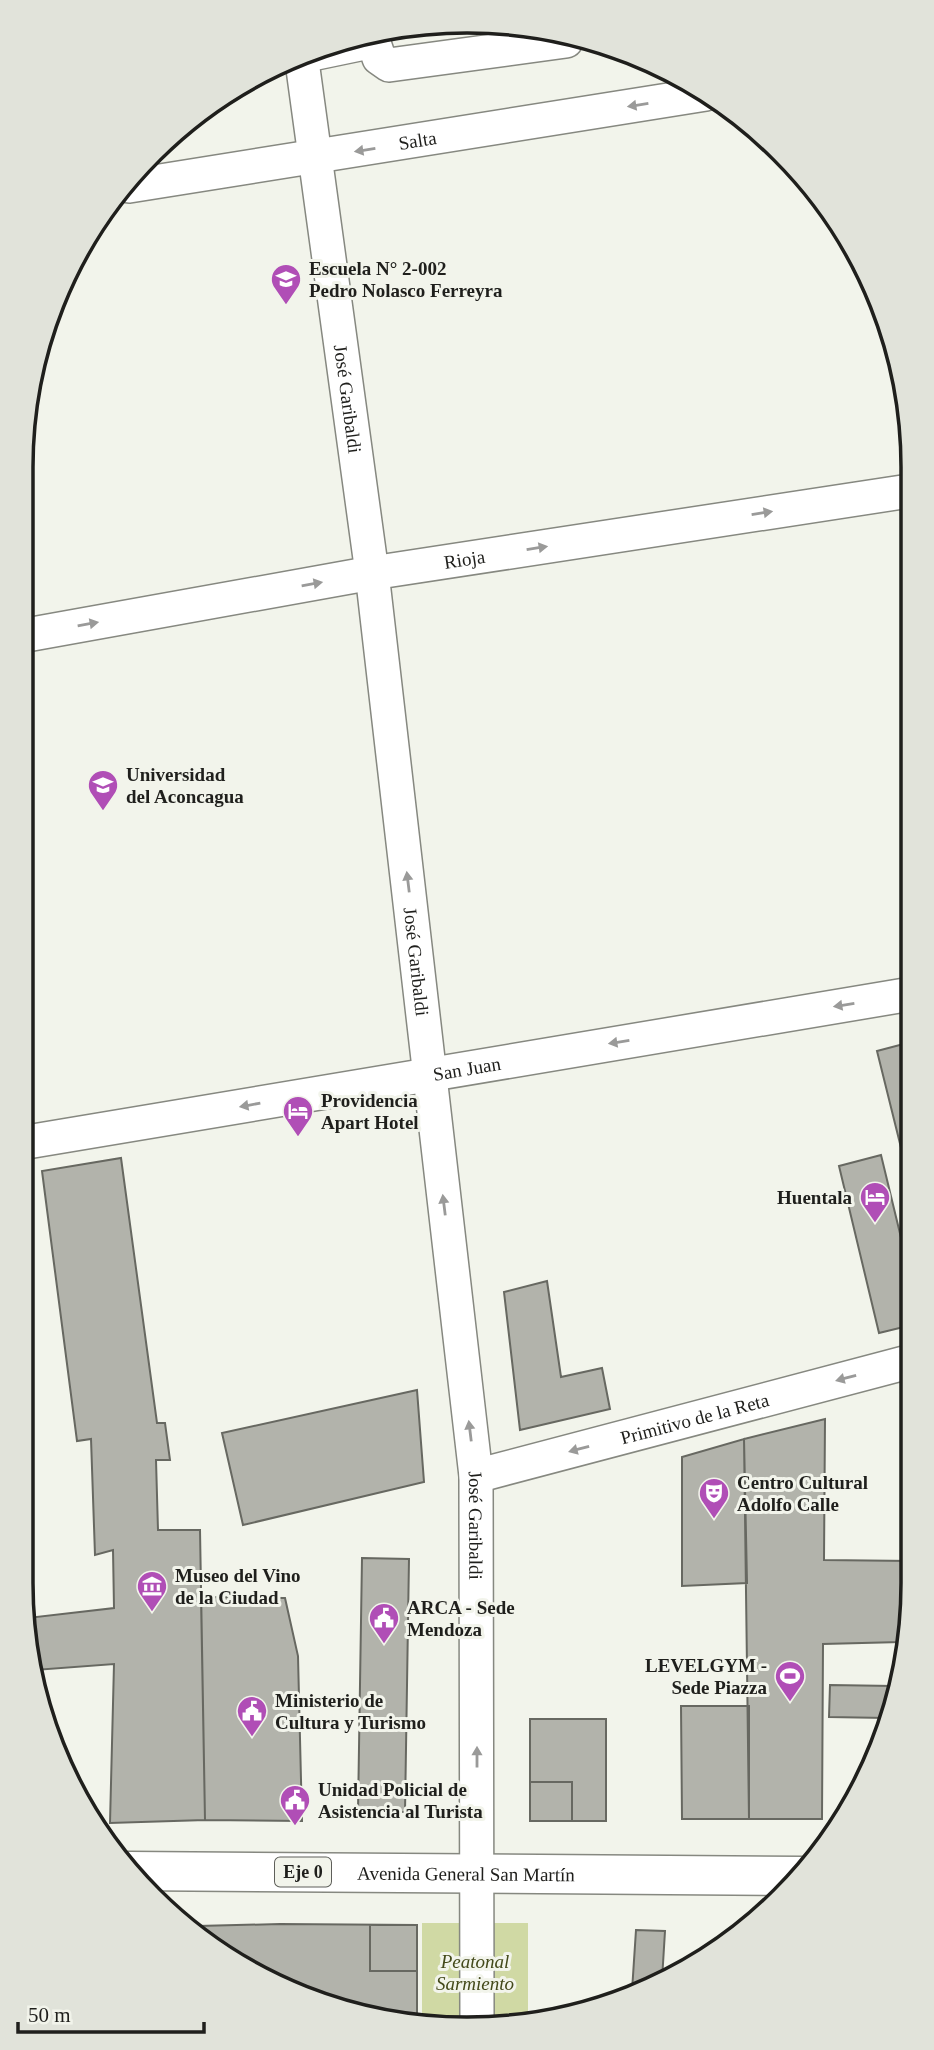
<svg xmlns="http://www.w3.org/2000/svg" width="934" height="2050" viewBox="0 0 934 2050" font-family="Georgia,serif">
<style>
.green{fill:#d0d9a4}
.building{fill:#b2b3ab;stroke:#676861;stroke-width:2}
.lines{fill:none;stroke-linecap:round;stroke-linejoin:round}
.minor-casing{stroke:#868880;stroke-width:36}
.major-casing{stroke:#868880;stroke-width:41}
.minor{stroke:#fff;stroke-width:33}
.major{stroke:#fff;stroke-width:38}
.oneway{fill:#9a9a99}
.labels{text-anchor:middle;stroke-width:6;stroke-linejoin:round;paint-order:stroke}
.shield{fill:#f2f4eb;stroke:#5e5f5a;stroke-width:2}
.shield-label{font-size:18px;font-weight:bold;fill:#1f1f1c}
.street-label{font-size:19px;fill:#1f1f1c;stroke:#f2f4eb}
.poi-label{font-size:19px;font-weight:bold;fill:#1f1f1c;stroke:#f2f4eb;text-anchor:start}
.park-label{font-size:19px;font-style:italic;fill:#43491a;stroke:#f2f4eb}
.rim{fill:none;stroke:#1f1f1c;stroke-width:3.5}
</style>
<rect width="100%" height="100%" fill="#f2f4eb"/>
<!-- green -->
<path class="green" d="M422,1923H528V2021H422Z"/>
<!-- building -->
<path class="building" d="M911,1042L912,1192L877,1051Z
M881,1155L912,1283V1325L879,1333L839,1166Z
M121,1158L157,1423H165L170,1460H156L158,1530H200L205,1820L110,1823L114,1664L35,1670L27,1618L114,1608L113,1550L95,1555L91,1439L77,1441L42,1171Z
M547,1281L561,1377L602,1368L610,1409L520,1430L504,1292Z
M417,1390L424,1482L243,1525L222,1433Z
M825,1419L824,1560L911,1561L909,1604L901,1642L823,1644L822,1819H749L744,1439Z
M744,1439L747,1583L682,1586V1457Z
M362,1558L409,1559L405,1812L358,1811Z
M201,1597L285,1598L298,1656L302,1821L205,1820Z
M830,1685L893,1686L886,1718L829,1717Z
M681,1706H749V1819H682Z
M530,1719H606V1821H530Z
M530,1782H572V1821H530Z
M280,1924L417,1925V2021H380L244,1969L198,1931V1926Z
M370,1925H417V1971H370Z
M636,1930L665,1931L662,1980L632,1991Z"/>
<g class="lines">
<!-- minor casing -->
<g class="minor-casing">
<g id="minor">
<path d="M373,40L379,58L389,65L566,41"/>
<path id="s1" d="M301,54L372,573L476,1476L477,2021"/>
<path d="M302,56L374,41"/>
<path id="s2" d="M129,186L706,94"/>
<path id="s3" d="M21,636L372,573L909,491"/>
<path id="s4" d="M21,1143L911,994"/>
<path id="s5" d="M476,1476L912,1361"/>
</g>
</g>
<!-- major casing -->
<g class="major-casing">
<g id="major">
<path id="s6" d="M128,1871L803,1876"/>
</g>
</g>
<!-- minor -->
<use href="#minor" class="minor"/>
<!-- major -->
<use href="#major" class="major"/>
</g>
<!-- one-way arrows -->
<defs><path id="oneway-solid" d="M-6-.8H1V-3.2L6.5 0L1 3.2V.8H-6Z" transform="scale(1.75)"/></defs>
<g class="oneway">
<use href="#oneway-solid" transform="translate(638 105) rotate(171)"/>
<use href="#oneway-solid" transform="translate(365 150) rotate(171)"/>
<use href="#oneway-solid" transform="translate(762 513) rotate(-9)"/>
<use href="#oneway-solid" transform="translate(537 548) rotate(-9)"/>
<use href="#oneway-solid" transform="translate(312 584) rotate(-10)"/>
<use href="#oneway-solid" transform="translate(88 624) rotate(-10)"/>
<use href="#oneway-solid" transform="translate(408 882) rotate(-97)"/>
<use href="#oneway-solid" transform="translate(844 1005) rotate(171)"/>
<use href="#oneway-solid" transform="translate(619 1042) rotate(171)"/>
<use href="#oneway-solid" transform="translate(250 1105) rotate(170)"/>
<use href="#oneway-solid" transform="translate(444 1205) rotate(-97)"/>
<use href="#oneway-solid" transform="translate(846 1378) rotate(165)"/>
<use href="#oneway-solid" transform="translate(470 1431) rotate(-97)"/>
<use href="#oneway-solid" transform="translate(579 1449) rotate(165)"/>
<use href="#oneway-solid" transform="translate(477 1757) rotate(-90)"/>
</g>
<!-- icons -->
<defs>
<g id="school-pin" transform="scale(1.575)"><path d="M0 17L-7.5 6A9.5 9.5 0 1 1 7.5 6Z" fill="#b04eb6" stroke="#f2f4eb"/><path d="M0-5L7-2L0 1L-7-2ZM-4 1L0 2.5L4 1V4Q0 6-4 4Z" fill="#fff"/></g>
<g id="university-pin" transform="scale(1.575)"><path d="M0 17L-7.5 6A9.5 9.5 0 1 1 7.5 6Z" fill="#b04eb6" stroke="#f2f4eb"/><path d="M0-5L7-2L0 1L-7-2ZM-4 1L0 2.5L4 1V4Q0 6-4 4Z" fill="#fff"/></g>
<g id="hotel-pin" transform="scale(1.575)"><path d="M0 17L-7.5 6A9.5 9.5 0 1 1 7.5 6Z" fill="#b04eb6" stroke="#f2f4eb"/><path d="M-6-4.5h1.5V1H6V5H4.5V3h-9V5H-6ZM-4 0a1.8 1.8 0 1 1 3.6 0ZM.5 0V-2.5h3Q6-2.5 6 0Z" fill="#fff"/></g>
<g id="theatre-pin" transform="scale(1.575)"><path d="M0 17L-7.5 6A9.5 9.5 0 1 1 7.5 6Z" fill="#b04eb6" stroke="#f2f4eb"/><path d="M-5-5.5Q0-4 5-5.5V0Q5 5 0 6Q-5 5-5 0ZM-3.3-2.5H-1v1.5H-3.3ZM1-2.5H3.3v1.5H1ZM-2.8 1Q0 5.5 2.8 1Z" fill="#fff"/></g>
<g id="museum-pin" transform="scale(1.575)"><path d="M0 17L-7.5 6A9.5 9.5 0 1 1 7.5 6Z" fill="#b04eb6" stroke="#f2f4eb"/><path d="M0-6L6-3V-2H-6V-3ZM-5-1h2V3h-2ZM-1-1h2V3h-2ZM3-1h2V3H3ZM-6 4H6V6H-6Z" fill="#fff"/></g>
<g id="civic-pin" transform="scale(1.575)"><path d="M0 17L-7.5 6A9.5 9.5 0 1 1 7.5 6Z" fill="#b04eb6" stroke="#f2f4eb"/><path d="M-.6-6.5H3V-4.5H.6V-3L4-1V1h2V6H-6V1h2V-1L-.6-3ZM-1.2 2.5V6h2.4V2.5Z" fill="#fff"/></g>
<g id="stadium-pin" transform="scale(1.575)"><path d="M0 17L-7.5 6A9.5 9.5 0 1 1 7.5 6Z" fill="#b04eb6" stroke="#f2f4eb"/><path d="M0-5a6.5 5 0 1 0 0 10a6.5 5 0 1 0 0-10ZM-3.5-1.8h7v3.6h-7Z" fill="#fff"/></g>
</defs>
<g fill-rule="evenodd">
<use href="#school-pin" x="286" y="279"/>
<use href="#university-pin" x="103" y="785"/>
<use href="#hotel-pin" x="298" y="1111"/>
<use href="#hotel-pin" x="875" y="1197"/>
<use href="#theatre-pin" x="714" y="1493"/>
<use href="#museum-pin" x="152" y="1586"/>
<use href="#civic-pin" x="384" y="1618"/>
<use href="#stadium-pin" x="790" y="1676"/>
<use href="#civic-pin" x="252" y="1711"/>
<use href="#civic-pin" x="295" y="1800"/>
</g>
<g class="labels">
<!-- shield labels -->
<rect class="shield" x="275" y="1857.5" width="56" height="29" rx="5"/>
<g class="shield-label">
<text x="303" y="1878">Eje 0</text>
</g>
<!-- street labels -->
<g class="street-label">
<text dy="7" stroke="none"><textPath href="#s2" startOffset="292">Salta</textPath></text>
<text dy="7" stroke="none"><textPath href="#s1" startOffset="348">José Garibaldi</textPath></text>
<text dy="7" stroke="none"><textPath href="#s3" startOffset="450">Rioja</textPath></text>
<text dy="7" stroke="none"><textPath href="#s1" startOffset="915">José Garibaldi</textPath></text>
<text dy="7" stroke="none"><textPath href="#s4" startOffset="452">San Juan</textPath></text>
<text dy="7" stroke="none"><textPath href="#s5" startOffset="226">Primitivo de la Reta</textPath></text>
<text dy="7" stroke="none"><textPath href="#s1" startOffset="1482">José Garibaldi</textPath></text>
<text dy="7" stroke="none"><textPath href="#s6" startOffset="338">Avenida General San Martín</textPath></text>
</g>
<!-- poi labels -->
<g class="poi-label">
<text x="309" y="275">Escuela N° 2-002<tspan x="309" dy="22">Pedro Nolasco Ferreyra</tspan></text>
<text x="126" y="781">Universidad<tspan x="126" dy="22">del Aconcagua</tspan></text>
<text x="321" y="1107">Providencia<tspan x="321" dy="22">Apart Hotel</tspan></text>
<text x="852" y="1204" text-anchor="end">Huentala</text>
<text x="737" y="1489">Centro Cultural<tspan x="737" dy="22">Adolfo Calle</tspan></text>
<text x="175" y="1582">Museo del Vino<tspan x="175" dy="22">de la Ciudad</tspan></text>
<text x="407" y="1614">ARCA - Sede<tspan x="407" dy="22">Mendoza</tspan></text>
<text x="767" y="1672" text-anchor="end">LEVELGYM -<tspan x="767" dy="22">Sede Piazza</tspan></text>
<text x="275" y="1707">Ministerio de<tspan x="275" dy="22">Cultura y Turismo</tspan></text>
<text x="318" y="1796">Unidad Policial de<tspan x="318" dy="22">Asistencia al Turista</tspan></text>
</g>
<!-- park labels -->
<g class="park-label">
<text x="475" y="1968">Peatonal<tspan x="475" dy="22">Sarmiento</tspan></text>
</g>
</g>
<!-- crop -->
<path d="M0 0H934V2050H0ZM467 33H467A434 434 0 0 1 901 467V1583A434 434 0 0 1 467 2017H467A434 434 0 0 1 33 1583V467A434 434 0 0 1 467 33Z" fill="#e1e3da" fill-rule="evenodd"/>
<path class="rim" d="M467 33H467A434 434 0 0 1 901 467V1583A434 434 0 0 1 467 2017H467A434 434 0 0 1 33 1583V467A434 434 0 0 1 467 33Z"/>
<!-- scale -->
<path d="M18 2022v10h186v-10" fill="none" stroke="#1f1f1c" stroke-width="3.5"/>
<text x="28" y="2022" font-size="21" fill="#1f1f1c" stroke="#f2f4eb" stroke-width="5" paint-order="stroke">50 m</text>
</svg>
